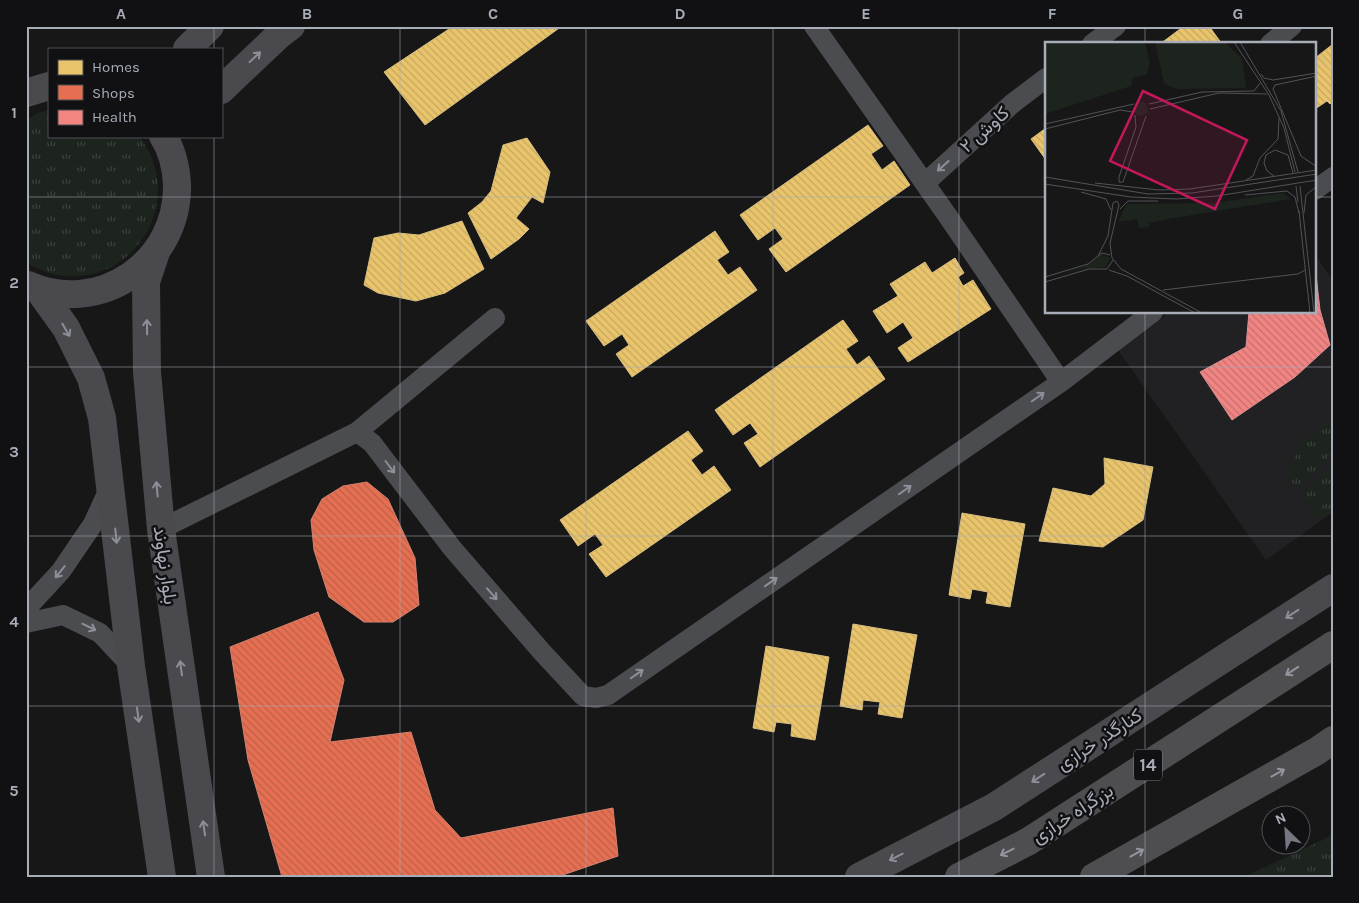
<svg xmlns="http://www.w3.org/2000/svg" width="1359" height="903" viewBox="0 0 1359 903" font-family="Karla,Vazirmatn,sans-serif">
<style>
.built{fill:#212123}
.grass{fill:url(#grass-tufts)}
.homes{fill:url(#homes-back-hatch);stroke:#d6bd81}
.shops{fill:url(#shops-back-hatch);stroke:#d48270}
.health{fill:url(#health-back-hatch);stroke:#dc9092}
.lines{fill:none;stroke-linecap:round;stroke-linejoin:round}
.street{stroke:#4b4c50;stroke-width:20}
.secondary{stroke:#4a4a4e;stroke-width:28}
.highway{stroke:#4e4e51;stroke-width:28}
.oneway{stroke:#8c8f98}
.oneway2{stroke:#8c9099}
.oneway3{stroke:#92959e}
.grid{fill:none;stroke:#a8adb8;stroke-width:1;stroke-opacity:0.55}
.labels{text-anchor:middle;stroke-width:5;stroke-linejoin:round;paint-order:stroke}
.shield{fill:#111113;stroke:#7b7e86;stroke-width:1}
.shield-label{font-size:18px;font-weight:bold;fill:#a8adb8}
.street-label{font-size:19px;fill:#a8adb8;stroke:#111113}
.inset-road{fill:none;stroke:#515357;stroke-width:1}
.view{fill:#c2185b;fill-opacity:0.15;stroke:#c2185b;stroke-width:2.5}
.inset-edge{fill:none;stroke:#a8adb8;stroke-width:2.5}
.neatline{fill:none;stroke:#a8adb8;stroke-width:2}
.grid-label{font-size:16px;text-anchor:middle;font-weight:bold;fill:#a8adb8}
</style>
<defs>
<pattern id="grass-tufts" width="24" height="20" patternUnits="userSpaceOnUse" patternTransform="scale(1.25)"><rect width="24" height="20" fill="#1d241e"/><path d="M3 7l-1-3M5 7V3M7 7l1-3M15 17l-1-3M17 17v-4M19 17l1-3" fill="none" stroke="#3b413d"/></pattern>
<pattern id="homes-back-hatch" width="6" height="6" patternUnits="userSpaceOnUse" patternTransform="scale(1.25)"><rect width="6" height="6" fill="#e9c46a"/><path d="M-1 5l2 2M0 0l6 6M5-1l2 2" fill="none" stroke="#c4a760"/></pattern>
<pattern id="shops-back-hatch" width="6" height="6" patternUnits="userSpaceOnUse" patternTransform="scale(1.25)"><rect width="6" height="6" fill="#e76f51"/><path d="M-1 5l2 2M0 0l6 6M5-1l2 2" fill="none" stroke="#ba604a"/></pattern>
<pattern id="health-back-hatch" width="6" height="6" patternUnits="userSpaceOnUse" patternTransform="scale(1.25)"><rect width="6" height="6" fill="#f28482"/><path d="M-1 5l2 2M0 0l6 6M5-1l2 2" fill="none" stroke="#c2706f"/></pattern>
</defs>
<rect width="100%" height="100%" fill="#171717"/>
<!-- built -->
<path class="built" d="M1315,255L1333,280V512L1266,560L1118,350L1168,313L1315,312Z"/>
<!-- grass -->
<path class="grass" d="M49,110V136H139C143,142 148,149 151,156C176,215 130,281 66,276C52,275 39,269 26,263V120L38,113Z
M1333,421V452L1306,481L1297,487L1290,482L1286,473L1297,454L1299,444Z
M1333,462V511L1324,517L1314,518L1304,492Z
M1333,834V877H1244L1325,839Z"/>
<!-- homes -->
<path class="homes" d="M448,26H562L425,125L384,72L449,29Z
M1184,26H1209L1222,44H1160Z
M1333,44V74L1319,55Z
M1319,55L1333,73V102L1330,104L1327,101L1315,109L1317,112L1315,114V58Z
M868,125L883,146L871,154L882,170L894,161L910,185L786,272L769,249L783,239L775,228L758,240L740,215Z
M1046,128V160L1031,139Z
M527,138L550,172L543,203L532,197L516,218L529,229L519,239L491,259L468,213L482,202L491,191L503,145Z
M462,221L484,269L445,293L416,301L378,293L364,285L374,238L398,233L419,235Z
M715,231L729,252L717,260L728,275L740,267L757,290L632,377L616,354L629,345L622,334L604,346L586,321Z
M955,258L964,273L958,277L963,286L973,280L991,309L908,362L898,348L913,338L903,322L887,333L873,311L898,296L890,284L925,262L932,273Z
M843,320L858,341L846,349L857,365L869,356L885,379L760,467L744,443L758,434L750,423L733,435L715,410Z
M688,431L703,451L691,460L702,475L714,466L731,490L606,577L589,554L603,545L595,534L578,546L560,520Z
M1104,458L1153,467L1143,520L1103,547L1039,541L1053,488L1091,496L1105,484Z
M962,513L1025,524L1010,607L986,603L988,592L972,589L970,599L949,595Z
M853,624L917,635L902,718L878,714L880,702L863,700L862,710L840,706Z
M766,646L829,657L815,740L791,736L792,724L776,722L774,732L753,728Z"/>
<!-- shops -->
<path class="shops" d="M367,482L388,499L415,558L419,605L393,622H364L329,597L314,550L311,520L322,499L343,486Z
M318,612L344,680L330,742L411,732L435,810L461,838L613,808L618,856L557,877H282L248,760L230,647Z"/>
<!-- health -->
<path class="health" d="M1315,266L1320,310L1330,345L1295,377L1232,420L1200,372L1246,347L1249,312H1315Z"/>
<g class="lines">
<!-- street -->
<path class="street" d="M814,26L947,215L1061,382
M1092,44L1116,26
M1270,44L1292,26
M925,183L1013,103L1046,78
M1315,190L1333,177
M357,432L372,443L452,548L542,652L583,696L596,698L608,695L1061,382L1153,312
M161,529L357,432L495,318
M26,609L61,571L93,524L110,487
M26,623L63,615L100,633L131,666"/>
<!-- secondary -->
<path class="secondary" d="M187,49L210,26
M221,90L279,35L291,26
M26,93L49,86
M156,252L146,282L147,372L161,529L211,877
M28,285C100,317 179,262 177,184C176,167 172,150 163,136
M38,289L66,328L91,378L102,418L131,666L162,877
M859,877L994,807L1333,588"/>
<!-- highway -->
<path class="highway" d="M959,877L1029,841L1333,645
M1094,877L1317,751L1333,740"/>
</g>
<!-- one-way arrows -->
<defs><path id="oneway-shaft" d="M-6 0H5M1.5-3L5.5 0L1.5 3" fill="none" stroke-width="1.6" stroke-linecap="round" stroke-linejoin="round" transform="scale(1.25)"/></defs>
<g class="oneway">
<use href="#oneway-shaft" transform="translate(255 57) rotate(-43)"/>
<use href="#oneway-shaft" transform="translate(147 327) rotate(-91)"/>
<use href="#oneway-shaft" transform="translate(66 330) rotate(60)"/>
<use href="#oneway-shaft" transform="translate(157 489) rotate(-95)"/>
<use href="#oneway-shaft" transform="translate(116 536) rotate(84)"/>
<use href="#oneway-shaft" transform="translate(1292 614) rotate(147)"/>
<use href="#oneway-shaft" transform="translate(181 668) rotate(-98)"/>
<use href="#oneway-shaft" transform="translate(138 715) rotate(82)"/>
<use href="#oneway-shaft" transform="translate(1038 778) rotate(147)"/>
<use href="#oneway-shaft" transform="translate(204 828) rotate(-98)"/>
<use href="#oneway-shaft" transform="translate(896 857) rotate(153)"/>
</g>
<g class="oneway2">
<use href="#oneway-shaft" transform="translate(943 166) rotate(138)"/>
<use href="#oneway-shaft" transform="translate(1038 397) rotate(-35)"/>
<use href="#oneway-shaft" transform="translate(390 467) rotate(53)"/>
<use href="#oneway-shaft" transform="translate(905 490) rotate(-35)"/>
<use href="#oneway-shaft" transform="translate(60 572) rotate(129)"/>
<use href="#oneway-shaft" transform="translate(771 582) rotate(-35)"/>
<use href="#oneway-shaft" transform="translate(492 594) rotate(49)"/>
<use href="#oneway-shaft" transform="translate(89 627) rotate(26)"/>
<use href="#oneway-shaft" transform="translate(637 674) rotate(-35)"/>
</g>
<g class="oneway3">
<use href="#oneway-shaft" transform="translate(1292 671) rotate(147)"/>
<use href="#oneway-shaft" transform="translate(1278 773) rotate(-29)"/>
<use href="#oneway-shaft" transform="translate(1007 852) rotate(153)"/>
<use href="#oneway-shaft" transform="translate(1137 853) rotate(-29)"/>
</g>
<!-- grid -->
<path class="grid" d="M214,26V49M400,26V877M586,26V877M773,26V877M959,26V877M1145,26V44M214,136V877M26,197H1046M1315,197H1333M1145,312V877M26,367H1333M26,536H1333M26,706H1333"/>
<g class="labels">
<!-- shield labels -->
<rect class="shield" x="1134" y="749.5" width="28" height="31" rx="4"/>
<g class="shield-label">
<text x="1148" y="771">14</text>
</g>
<!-- street labels -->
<g class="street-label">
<text transform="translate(984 129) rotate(-42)" y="7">کاوش ۲</text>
<text transform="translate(166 565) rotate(82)" y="7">بلوار نهاوند</text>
<text transform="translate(1099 739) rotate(-33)" y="7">کنارگذر خرازی</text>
<text transform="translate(1072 813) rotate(-33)" y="7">بزرگراه خرازی</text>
</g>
</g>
<!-- overview -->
<g transform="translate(1045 42)">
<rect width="271" height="271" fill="#171717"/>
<path d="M89 67a7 7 0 1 1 14 0a7 7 0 1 1-14 0ZM238,151L246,157L123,177L104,181V185L94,186L92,177L73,180L82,162L169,161Z" fill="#1d241e"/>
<path d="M0,0H100L105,22L101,33L88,35L86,44L0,72Z" fill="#1d241e"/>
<path d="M110,0H180L197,17L201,46L131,47L119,41ZM57,212L65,216L61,225L36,227L3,237L38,225Z" fill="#1d241e"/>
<path class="inset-road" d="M189,0L224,53L239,86L250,130M195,0L236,69L253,130M216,32L219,36L228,38L272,31M230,43L228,47L256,114L272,125M230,43L272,34M104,62L157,50L209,49L215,41M105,67L174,51L222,52M0,82L89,62M0,87L75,68L88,70M229,134L222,129L219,121L221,113L230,108L243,113L248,131M0,135L103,152L147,151L272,132M74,135V140H78L101,74M74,135L91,85L90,73M201,138L208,134L215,116L233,97L234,76M50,141L114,148L145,147L272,128M0,142L86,155L131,157L172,154L272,138M251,144L253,160M255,144L269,271M36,150L61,157L66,168M200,153L242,149L250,155L254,171M75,167L83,159H113M254,169L265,271M259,171L261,153L272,144M53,214L63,194L68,161L72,159L74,163L65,201L67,216L76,227L157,271M64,228L82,234L150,271M0,235L43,222L57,211L65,213M0,240L44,227H62L68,218M118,248L253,232L260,228"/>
<path class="view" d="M98,49L202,98L170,167L65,119Z"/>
<rect width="271" height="271" class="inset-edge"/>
</g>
<!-- border -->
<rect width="1359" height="903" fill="none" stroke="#111113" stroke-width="55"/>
<!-- legend -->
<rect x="48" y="48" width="175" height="90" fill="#111113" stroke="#4d4f55"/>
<rect x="58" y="60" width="25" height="15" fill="#e9c46a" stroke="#4d4f55"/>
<text x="92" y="72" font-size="15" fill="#a8adb8">Homes</text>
<rect x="58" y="85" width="25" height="15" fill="#e76f51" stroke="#4d4f55"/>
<text x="92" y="98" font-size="15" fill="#a8adb8">Shops</text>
<rect x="58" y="110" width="25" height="15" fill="#f28482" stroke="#4d4f55"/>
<text x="92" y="122" font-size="15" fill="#a8adb8">Health</text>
<!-- north arrow -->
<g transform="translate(1286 830) rotate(335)"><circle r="24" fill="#111113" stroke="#4d4f55"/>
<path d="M0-4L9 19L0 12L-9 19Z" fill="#757880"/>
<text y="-8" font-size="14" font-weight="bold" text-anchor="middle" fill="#a8adb8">N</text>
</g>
<rect x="28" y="28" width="1304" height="848" class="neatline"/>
<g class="grid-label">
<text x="121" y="19">A</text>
<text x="307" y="19">B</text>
<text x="493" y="19">C</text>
<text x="680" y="19">D</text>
<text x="866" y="19">E</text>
<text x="1052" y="19">F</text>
<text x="1238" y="19">G</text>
<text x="14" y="118">1</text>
<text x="14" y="288">2</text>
<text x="14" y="457">3</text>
<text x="14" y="627">4</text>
<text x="14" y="796">5</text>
</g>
</svg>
